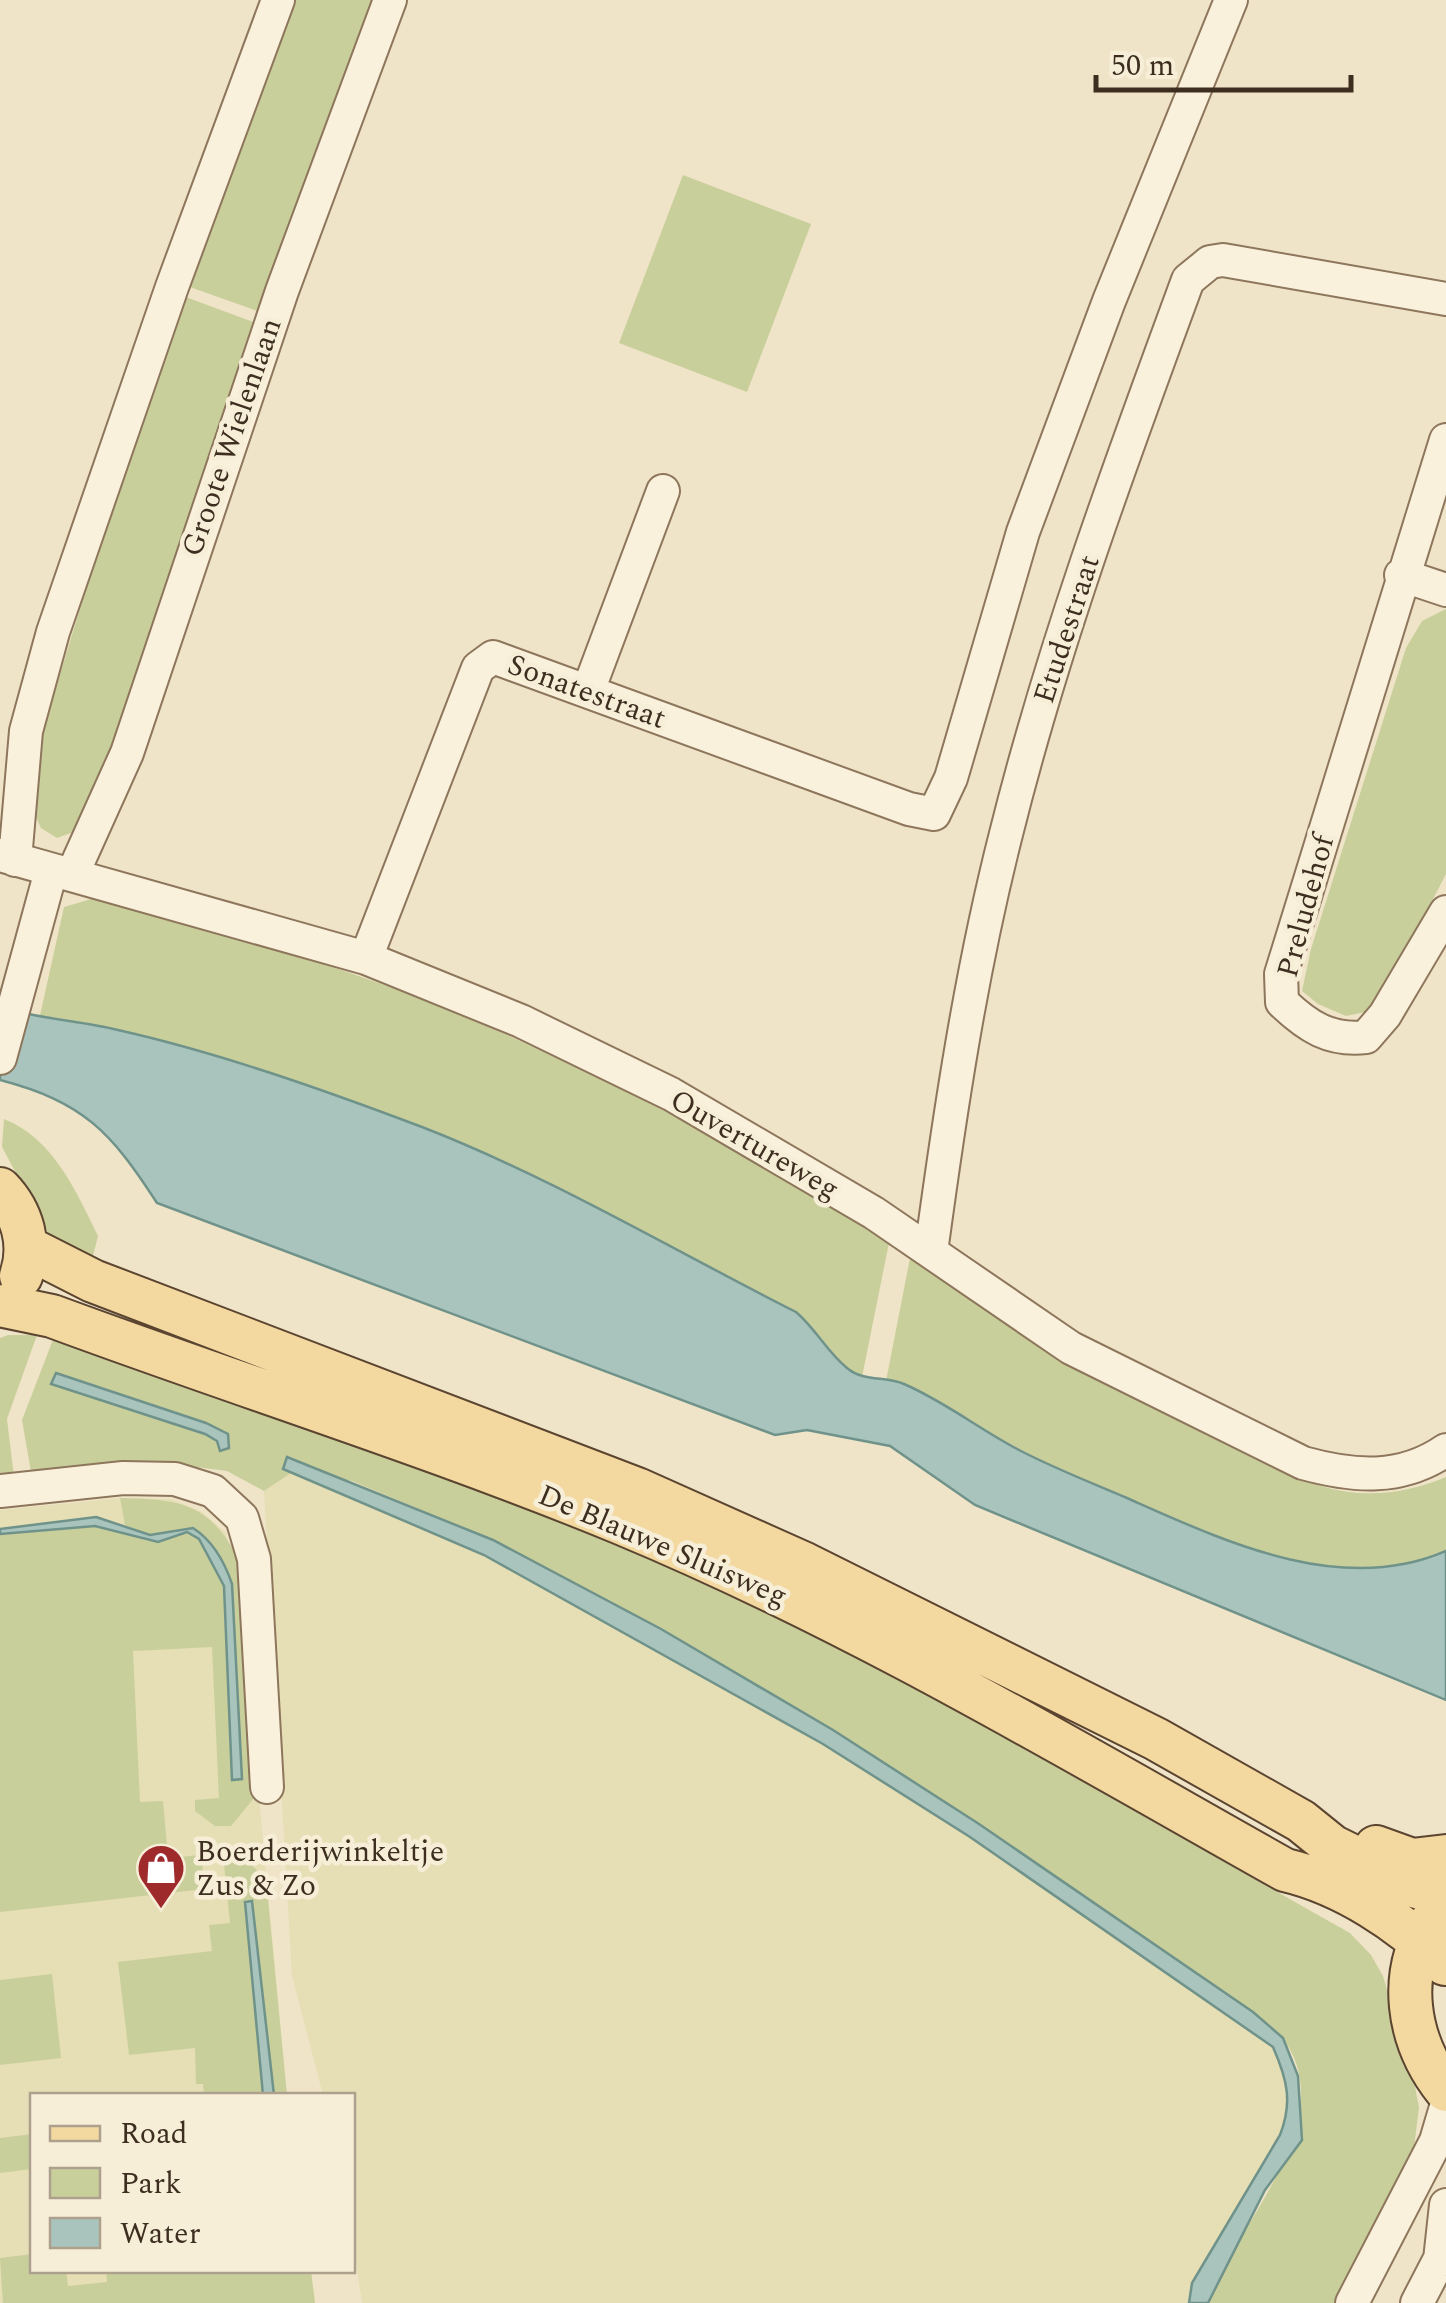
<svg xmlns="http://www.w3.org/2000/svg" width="1446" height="2303" viewBox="0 0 1446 2303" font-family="Spectral,serif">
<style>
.farmland{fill:#e6deb5}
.green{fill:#c9cf9b;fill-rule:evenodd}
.water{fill:#a9c4bc;stroke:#6f938a;stroke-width:2.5}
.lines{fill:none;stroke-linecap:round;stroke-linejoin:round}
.minor-casing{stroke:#8d765c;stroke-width:36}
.major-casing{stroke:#5b4430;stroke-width:46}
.minor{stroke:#faf1dc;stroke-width:32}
.major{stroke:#f3d9a0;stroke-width:42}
.labels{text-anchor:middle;stroke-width:9;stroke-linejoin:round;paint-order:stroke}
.street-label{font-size:30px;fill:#3d2e20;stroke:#f7eed8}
.poi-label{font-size:30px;fill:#3d2e20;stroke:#f7eed8;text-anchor:start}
</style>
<rect width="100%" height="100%" fill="#f0e4c8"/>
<!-- farmland -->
<path class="farmland" d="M291,1473L484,1555L823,1744L970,1837L1273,2047L1286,2076L1290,2110L1280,2135L1192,2283L1189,2303H362L353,2244L352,2096L323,2095L292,1976L264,1491Z
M120,1498L171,1499L202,1512L226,1533L244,1639L287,2095L32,2096V2270L311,2271L315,2303H0V1510Z"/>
<!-- green -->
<path class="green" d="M291,0H375L260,312L187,286Z
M683,175L811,224L747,392L619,343Z
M183,296L256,323L118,750L79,830L57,838L41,828L31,807L41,737L102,536Z
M1446,609V874L1387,988L1366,1012L1346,1016L1318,1004L1302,991L1311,949L1406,648L1422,621Z
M98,897C222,931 347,967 466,1017C613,1080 753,1155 890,1238L862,1377C834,1362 821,1332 796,1312L566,1195L115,1029L39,1020L64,907Z
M4,1119C53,1138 76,1191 98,1236L92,1260L68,1250L48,1233L2,1147Z
M911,1253L1165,1413L1321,1486C1364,1499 1405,1494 1446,1477V1551C1420,1563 1378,1572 1349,1569C1201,1554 1030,1457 902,1383L886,1381Z
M8,1335H37L7,1419L14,1477L0,1478V1338Z
M54,1337C264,1413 479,1483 684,1575C914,1678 1130,1810 1350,1933L1371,1955L1383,1976L1414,2081L1419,2108L1413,2155L1340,2303H1208C1234,2224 1345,2122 1282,2037C1275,2028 1262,2020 1253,2012L979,1824L833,1730L661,1629L493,1540L352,1481L283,1468L291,1473L264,1491L227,1471L147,1461L31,1472L22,1420ZM52,1384L227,1434L220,1451L217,1441L205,1434Z
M120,1498C180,1499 210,1503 239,1560L258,1793L231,1826H215L195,1811V1800L219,1798L212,1647L133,1651L140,1802L163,1801L168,1858L201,1855L205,1889L0,1912V1534L95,1526L148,1541L187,1532L199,1539L224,1586L232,1779L242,1778L232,1584L215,1550L194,1528L150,1535L125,1525Z
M223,1854L243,1857L266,1879L287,2095H204L203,2084H196L195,2048L129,2055L118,1962L212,1951L209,1925L230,1923Z
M52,1974L61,2058L0,2065V1980Z
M32,2134V2169L0,2173V2138Z
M32,2254V2270L66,2271L68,2286L107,2282L106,2271H311L315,2303H3L0,2258Z"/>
<!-- water -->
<path class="water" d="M0,1006C40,1020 78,1020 118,1030C220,1053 324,1090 422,1127C551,1177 673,1250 796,1312C816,1329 827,1352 847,1368C863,1382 886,1376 904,1384C946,1402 983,1432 1023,1452C1056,1469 1092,1483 1127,1498C1224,1541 1341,1597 1446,1551V1700L975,1505L890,1446L807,1430L775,1435L157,1203C111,1132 84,1102 0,1080Z
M56,1373L206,1423L228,1434L229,1448L220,1451L217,1441L205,1434L51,1384Z
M287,1457L493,1540L661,1629L833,1730L979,1824L1253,2012L1283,2038L1298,2076L1302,2140L1265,2190L1208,2303H1189L1192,2283L1280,2135C1293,2102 1287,2079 1273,2047L970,1837L823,1744L484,1555L283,1469Z
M96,1517L150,1535L193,1528C213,1541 225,1563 232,1584L242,1779L232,1780L224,1586L199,1539L187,1532L158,1542L95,1526L0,1534V1529Z
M252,1901L274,2095H263L245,1902Z"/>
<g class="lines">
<!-- minor casing -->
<g class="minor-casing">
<path id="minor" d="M1446,440L1281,974L1282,1002C1308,1027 1330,1041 1366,1037L1385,1015L1446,912
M1401,575L1446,590
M588,691L663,491
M0,855L366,958L521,1021L671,1094L874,1213L1071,1348L1303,1463C1354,1477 1401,1481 1446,1450
M15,860L26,731L53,632L172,287L278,0
M73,873L127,753L282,291L390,0
M366,958L478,668L493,657L909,809L934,814L951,778L1023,532L1109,301L1231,0
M0,1058L51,871
M931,1252C950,1112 971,971 1006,834C1053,645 1121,462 1188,280L1210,262L1223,260L1446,299
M0,1491L123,1478L175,1479L213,1491L242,1518L254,1559L267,1787
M1440,2260L1446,2205
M1352,2303L1436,2141L1446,2107
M1417,2303L1446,2247"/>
</g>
<!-- major casing -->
<g class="major-casing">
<path id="major" d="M0,1189C22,1212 32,1244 21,1276
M26,1247L93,1281L637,1489L805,1564L1156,1739L1301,1821L1332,1846L1413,1886L1446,1895
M4,1306L52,1316C241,1386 434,1446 621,1523C852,1619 1068,1748 1285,1870C1345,1884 1401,1922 1445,1964
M1376,1847L1412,1860L1446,1856
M1433,1919C1396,1973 1407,2041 1446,2090"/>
</g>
<!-- minor -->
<use href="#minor" class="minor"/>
<!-- major -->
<use href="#major" class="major"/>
</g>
<!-- icons -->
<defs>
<g id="shop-pin" transform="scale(2.5)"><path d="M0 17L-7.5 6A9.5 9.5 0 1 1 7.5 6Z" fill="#9e2a2b" stroke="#f7eed8"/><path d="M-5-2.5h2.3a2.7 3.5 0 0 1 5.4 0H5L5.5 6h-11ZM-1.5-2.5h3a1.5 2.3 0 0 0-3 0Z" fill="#fff"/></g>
</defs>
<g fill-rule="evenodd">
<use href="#shop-pin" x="161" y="1868"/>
</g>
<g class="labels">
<!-- street labels -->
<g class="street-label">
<text transform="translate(231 437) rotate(-71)" y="10">Groote Wielenlaan</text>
<text transform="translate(1066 629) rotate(-72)" y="10">Etudestraat</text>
<text transform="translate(587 691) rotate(20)" y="10">Sonatestraat</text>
<text transform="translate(1305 906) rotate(-75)" y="10">Preludehof</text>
<text transform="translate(755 1144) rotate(30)" y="10">Ouvertureweg</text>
<text transform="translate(663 1545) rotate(23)" y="10">De Blauwe Sluisweg</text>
</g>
<!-- poi labels -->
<g class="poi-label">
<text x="196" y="1861">Boerderijwinkeltje<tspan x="196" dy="34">Zus &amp; Zo</tspan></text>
</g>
</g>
<!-- legend -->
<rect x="30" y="2093" width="325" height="180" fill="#f7eed8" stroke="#ada18e" stroke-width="2.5"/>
<rect x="50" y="2126" width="50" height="15" fill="#f3d9a0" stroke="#ada18e" stroke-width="2.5"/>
<text x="120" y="2143" font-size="30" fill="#3d2e20">Road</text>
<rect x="50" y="2168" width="50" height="30" fill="#c9cf9b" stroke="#ada18e" stroke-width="2.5"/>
<text x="120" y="2193" font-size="30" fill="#3d2e20">Park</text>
<rect x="50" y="2218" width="50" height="30" fill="#a9c4bc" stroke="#ada18e" stroke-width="2.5"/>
<text x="120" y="2243" font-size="30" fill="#3d2e20">Water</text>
<!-- scale -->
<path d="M1096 75v15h255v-15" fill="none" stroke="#3d2e20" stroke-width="5"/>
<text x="1111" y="75" font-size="30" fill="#3d2e20" stroke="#f7eed8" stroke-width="8" paint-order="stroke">50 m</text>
</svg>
